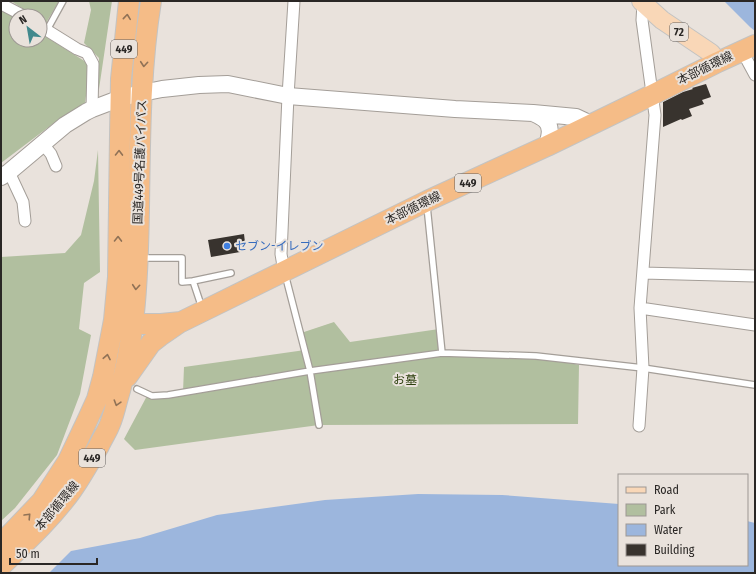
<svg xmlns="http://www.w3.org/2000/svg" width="756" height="574" viewBox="0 0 756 574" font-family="'Fira Sans Condensed','Noto Sans JP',sans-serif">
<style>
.green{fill:#b1bf9f}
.water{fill:#9cb6dd}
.building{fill:#38332e}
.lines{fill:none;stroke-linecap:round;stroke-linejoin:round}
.lane-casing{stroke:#a49e98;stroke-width:8}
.street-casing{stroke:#a49e98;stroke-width:13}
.secondary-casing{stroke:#a49e98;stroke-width:18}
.primary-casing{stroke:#c3c3c2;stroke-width:20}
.highway-casing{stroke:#c3c3c2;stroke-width:22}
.lane{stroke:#fff;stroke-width:5.5}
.street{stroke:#fff;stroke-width:11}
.secondary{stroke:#fff;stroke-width:16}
.primary{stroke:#f9d7b7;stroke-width:18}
.highway{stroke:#f5bc87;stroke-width:20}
.oneway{stroke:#907256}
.shop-dot{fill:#3f7fe0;stroke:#e9e2dc;stroke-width:1.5}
.labels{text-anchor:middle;stroke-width:4;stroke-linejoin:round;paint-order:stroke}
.shield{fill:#e9e2dc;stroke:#635f5c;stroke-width:1}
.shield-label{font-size:11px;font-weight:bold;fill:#2a2725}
.street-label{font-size:12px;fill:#2a2725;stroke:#e9e2dc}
.shop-label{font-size:12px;fill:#366cbe;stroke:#e9e2dc;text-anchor:start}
.park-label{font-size:12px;fill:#2f4110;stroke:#e9e2dc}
</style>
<rect width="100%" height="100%" fill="#e9e2dc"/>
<!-- green -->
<path class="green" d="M11,1H59L46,23L40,20V16H34Z
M89,1H112L99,89V58L84,43L91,10Z
M1,11H5L16,18V40H40V33L86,62L89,71L85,104L54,123L1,163Z
M98,150L100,272L84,283L79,329L91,335L80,394L57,455L15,508L1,521V257L65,253L81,235L94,181Z
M334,322L350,342L439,329L442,353L536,356L579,365L578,424L319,425L135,450L124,439L148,394L183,392L184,367L305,350L301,333Z"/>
<!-- water -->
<path class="water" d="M724,1H755V31L750,27Z
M418,494L502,495L619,504V565H747V521L755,523V573H49L71,551L140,538L217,515L325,500Z"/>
<!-- building -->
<path class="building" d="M706,84L711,97L702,100L704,104L689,109L692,116L682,120L681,119L663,127V102L683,92L693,89L692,88Z
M244,234L246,251L211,257L208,240Z"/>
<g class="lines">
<!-- lane casing -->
<g class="lane-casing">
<path id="lane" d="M47,30L63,1
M427,206L442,353
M140,258H182V282L193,281L202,308
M285,274L310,371L319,425
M193,281L231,273
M137,389L152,396L168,395L310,371L442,353L536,356L643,368L755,385"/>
</g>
<!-- street casing -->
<g class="street-casing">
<path id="street" d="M1,5H3L24,16
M40,26L77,49L87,53L93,64L92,109
M742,51L755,75
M43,144L51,154L56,166
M9,172L23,202L25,221
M284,272L281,254L288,96L294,1
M643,273L755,276
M640,308L755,325
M639,426L643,368L640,308L655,115L642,20L643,3"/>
</g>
<!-- secondary casing -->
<g class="secondary-casing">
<path id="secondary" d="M533,113C537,115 542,117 545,120C553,127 549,138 547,146
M1,177L9,172L65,125L86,112L92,109L121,98L142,93L162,89L199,85L228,84L288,96L455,109L533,113L576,117L593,125"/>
</g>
<!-- primary casing -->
<g class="primary-casing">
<path id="primary" d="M641,1L662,20L711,53L718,62"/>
</g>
<!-- highway casing -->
<g class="highway-casing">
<path id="highway" d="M114,320L133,324H161L181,322L427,201L547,146L652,95L718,62L755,45
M127,377L151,343L160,336L179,323
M1,544L42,501L68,461L87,421L97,399L103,377L114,320L118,277L120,135L121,79L129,1
M1,566C26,542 52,518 72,490C82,476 90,461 99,446C102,439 107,432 110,424C113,417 115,409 117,401C136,339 138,272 139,208C140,139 140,69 151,1"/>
</g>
<!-- lane -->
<use href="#lane" class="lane"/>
<!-- street -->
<use href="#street" class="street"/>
<!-- secondary -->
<use href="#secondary" class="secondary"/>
<!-- primary -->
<use href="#primary" class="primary"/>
<!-- highway -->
<use href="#highway" class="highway"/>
</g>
<!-- one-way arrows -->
<defs><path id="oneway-chevron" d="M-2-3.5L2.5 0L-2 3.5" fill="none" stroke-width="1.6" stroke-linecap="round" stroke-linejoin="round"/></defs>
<g class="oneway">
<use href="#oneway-chevron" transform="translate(127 17) rotate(-84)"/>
<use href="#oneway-chevron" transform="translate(144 64) rotate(95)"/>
<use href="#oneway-chevron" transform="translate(119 153) rotate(-89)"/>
<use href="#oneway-chevron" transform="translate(118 239) rotate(-89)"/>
<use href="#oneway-chevron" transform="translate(136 287) rotate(95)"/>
<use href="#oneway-chevron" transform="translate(107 357) rotate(-79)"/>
<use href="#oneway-chevron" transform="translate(117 403) rotate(107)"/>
<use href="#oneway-chevron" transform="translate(28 516) rotate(-47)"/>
</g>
<!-- markers -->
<circle class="shop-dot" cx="227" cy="246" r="4"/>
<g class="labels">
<!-- shield labels -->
<g class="shield">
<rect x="670" y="23" width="18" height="18" rx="3"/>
<rect x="111" y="40" width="26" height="18" rx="3"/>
<rect x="455" y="174" width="26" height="18" rx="3"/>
<rect x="79" y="449" width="26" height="18" rx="3"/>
</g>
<g class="shield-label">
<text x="679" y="36">72</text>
<text x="124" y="53">449</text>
<text x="468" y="187">449</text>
<text x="92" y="462">449</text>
</g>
<!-- street labels -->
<g class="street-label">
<text transform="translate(705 68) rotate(-26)" y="4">本部循環線</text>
<text transform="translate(140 162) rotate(-88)" y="4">国道449号名護バイパス</text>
<text transform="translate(413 208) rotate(-26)" y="4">本部循環線</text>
<text transform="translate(57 506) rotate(-50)" y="4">本部循環線</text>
</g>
<!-- shop labels -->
<g class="shop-label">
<text x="235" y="250">セブン-イレブン</text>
</g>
<!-- park labels -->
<g class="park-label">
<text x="405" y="384">お墓</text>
</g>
</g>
<!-- border -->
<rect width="756" height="574" fill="none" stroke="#2a2725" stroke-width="4"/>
<!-- legend -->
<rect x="618" y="474" width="130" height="92" fill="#e9e2dc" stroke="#9d9793"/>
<rect x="626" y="487" width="20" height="6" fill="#f9d7b7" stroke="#9d9793"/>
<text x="654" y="494" font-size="12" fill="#2a2725">Road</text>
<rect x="626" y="504" width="20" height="12" fill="#b1bf9f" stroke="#9d9793"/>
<text x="654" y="514" font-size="12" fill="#2a2725">Park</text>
<rect x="626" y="524" width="20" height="12" fill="#9cb6dd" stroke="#9d9793"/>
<text x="654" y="534" font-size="12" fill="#2a2725">Water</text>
<rect x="626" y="544" width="20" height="12" fill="#38332e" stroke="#9d9793"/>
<text x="654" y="554" font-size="12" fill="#2a2725">Building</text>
<!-- north arrow -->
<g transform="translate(28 28) rotate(329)"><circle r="19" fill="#e9e2dc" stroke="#9d9793"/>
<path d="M0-3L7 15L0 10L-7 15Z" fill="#41898d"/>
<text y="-6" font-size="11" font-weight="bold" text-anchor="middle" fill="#2a2725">N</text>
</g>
<!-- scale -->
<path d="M10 558v6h87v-6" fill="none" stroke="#2a2725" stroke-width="2"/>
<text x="16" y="558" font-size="12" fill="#2a2725" stroke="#e9e2dc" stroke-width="3" paint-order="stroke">50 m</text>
</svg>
